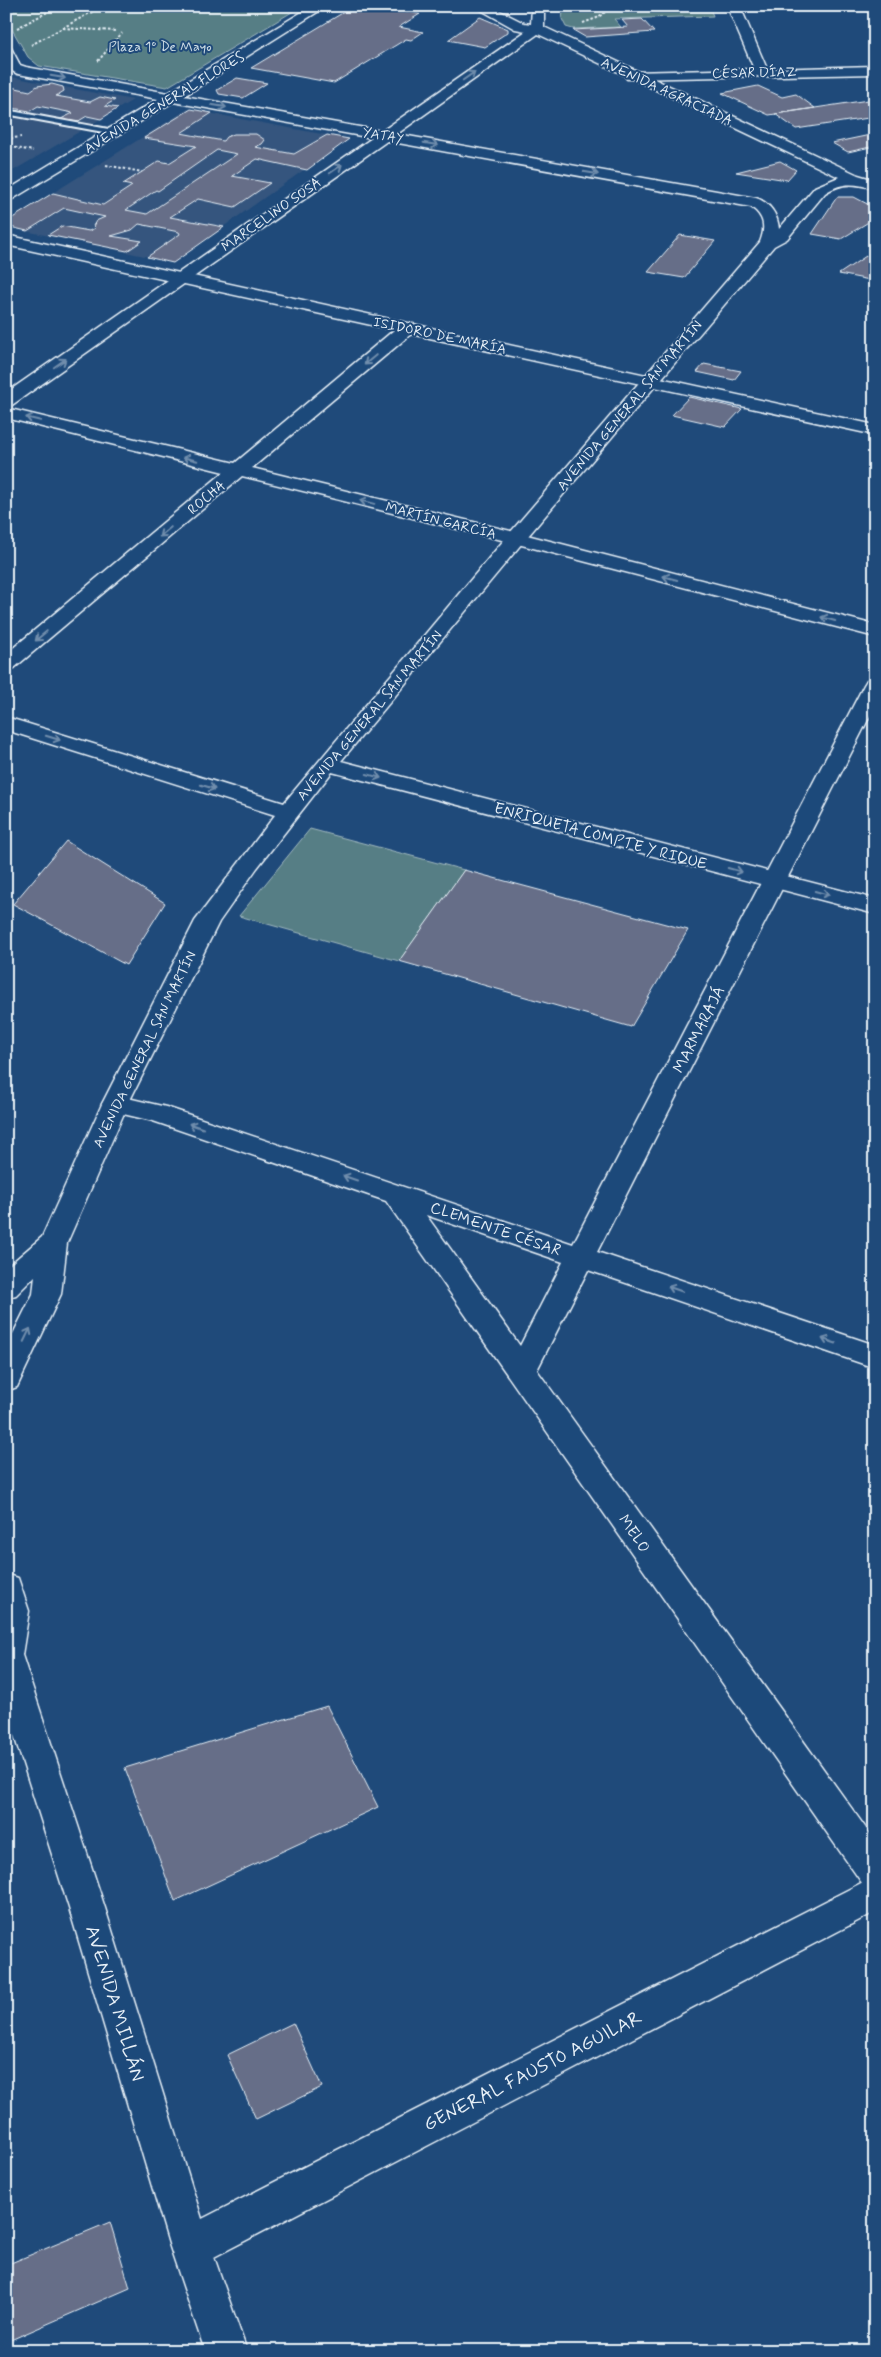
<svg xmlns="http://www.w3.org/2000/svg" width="881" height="2357" viewBox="0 0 881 2357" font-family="Mynerve,sans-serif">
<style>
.built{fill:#34557e}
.green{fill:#577e85;stroke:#a0b8be}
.building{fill:#666e88;stroke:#e8f1f8;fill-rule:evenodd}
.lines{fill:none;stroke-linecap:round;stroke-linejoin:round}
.lane-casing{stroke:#e8f1f8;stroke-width:4}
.street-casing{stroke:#e8f1f8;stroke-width:3}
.secondary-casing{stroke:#e8f1f8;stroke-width:3}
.path{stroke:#e8f1f8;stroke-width:2;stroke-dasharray:2.5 2;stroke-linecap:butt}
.lane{fill:#1f4a7a;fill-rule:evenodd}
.street{fill:#1f4a7a;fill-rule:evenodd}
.secondary{fill:#1f4a7a;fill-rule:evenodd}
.oneway{stroke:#6f8dac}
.labels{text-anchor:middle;stroke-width:4;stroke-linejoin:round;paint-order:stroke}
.far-park-label{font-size:14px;fill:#d2e0e7;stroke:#1f4a7a}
.far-street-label{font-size:14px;fill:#e8f1f8;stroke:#1f4a7a}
.street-label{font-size:16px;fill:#e8f1f8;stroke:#1f4a7a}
.near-street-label{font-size:19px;fill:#e8f1f8;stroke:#1f4a7a}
</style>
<rect width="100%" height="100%" fill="#1f4a7a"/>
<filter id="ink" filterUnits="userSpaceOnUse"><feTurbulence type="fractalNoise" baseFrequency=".02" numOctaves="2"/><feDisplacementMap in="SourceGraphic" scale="10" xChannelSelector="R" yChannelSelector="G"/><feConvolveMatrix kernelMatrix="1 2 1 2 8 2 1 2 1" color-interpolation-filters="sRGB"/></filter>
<g filter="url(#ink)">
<!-- built -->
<path class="built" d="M6,76L133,100L6,175Z
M188,109L348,139L173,262L6,227V222Z"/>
<!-- green -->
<path class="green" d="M6,6H302L167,87L39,66L28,57L6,19Z
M570,6H709L713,16L614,19L621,27L573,29L566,27L562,19L563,12Z
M310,829L464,870L399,961L239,916Z"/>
<!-- building -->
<path class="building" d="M354,6H377L420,14L399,27L423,32L411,40L406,39L334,83L251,68Z
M480,17L508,29V32L485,47L448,40Z
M642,19L654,32L585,37L573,30L628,27L622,20Z
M237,78L267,83L243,98L219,94L217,90Z
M52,84L63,87L64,91L56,96L90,102L100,97L115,100L105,106L118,108L101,119L87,116L77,122L61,119L73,113L38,106L30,111L6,107L13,101L6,100V86L30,91L37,86Z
M758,86L782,97L796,94L815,108L769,115L722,93Z
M875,99V117L796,129L775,114Z
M191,109L212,113L181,133L223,141L226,137L234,134H256L265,140L262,144L255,147L294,154L327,135L349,139L307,170L257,159L232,176L270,183L235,207L198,199L170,217L224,227L173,263L147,257L180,234L179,232L139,224L132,230L111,236L142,241L127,251L48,235L62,226L89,231L95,228L93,226L96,221L105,217L64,208L27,231L6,226V222L53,193L103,205L132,186L123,184L142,172L159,161L169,163L196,146L144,138ZM217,150L237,154L147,214L126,210L156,190L158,191Z
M875,134V146L848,152L832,143Z
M780,161L796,170L787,180L736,172Z
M837,197H854L875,208V218L841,239L812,234Z
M680,235L715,241L684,278L648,272Z
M875,250V281L839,274Z
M704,364L741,371L734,380L697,372Z
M689,397L742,409L725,427L672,415Z
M66,841L165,903L126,965L13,904Z
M464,870L688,930L631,1027L399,961Z
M327,1706L378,1807L175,1901L125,1768Z
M293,2023L322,2087L256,2119L227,2055Z
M110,2222L130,2288L6,2342V2265Z"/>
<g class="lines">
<!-- lane casing -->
<g class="lane-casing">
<path id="lane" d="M6,110L114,130L118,132L114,134L6,114Z"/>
</g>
<!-- street casing -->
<g class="street-casing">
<path id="street" d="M727,6H740L767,69L875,66V74L627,79L625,76L632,72L754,69Z
M6,235L875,425V435L411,334L252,468L523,534L875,625V637L510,542L242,476L13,669L6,671V654L224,472L6,418V408L235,463L394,330L6,245Z
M875,679V706L597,1252L875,1345V1368L588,1270L537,1370L875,1841V1888L862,1883L386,1201L153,1121L106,1110L102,1104L106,1098L115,1095L166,1107L573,1244L864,685L867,680ZM426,1215L563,1262L520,1346Z"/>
</g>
<!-- secondary casing -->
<g class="secondary-casing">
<path id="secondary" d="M312,6H327L184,96L382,131L526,31L515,29L474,6H490L524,23L531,24L532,6H544V27L858,175L875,180V189C855,184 844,181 825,193L787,239L774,246L523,542L341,761L875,899V914L332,772L257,868L219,922L128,1104L67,1243L61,1294L17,1387L6,1391V1348L33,1294L35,1276L16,1295L6,1298V1268L42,1237L102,1104L195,921L275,815L6,730V717L284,803L509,534L760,242C766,227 764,216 751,207L387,141L12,405L6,406V393L372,138L173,102L6,203V191L158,99L18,74C5,69 6,60 6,47L11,48L20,65L26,67L168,93ZM538,34L839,177L815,187L779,229C778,215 769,202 756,198L397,134Z
M6,1574L18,1578L29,1611L22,1655L105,1908L202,2219L875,1876V1912L214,2257L247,2351H205L170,2247L69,1908L6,1710Z"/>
</g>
<!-- path -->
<path class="path" d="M583,23L597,18L613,6
M17,28L59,6
M63,28L117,31
M31,45L103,6
M98,61L122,33
M6,139L21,137
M6,146L33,151
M106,165L142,172"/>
<!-- lane -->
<use href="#lane" class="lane"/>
<!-- street -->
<use href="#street" class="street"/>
<!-- secondary -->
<use href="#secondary" class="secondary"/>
</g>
<!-- one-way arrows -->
<defs><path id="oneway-shaft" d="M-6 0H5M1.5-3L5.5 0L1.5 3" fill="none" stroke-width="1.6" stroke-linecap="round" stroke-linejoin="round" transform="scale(1.25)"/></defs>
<g class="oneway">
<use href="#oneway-shaft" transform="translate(469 76) rotate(-35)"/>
<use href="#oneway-shaft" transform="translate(58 77) rotate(10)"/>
<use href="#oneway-shaft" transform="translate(219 106) rotate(10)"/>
<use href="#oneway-shaft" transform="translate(431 144) rotate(10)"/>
<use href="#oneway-shaft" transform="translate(336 169) rotate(-35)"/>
<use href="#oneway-shaft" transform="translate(591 173) rotate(10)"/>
<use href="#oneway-shaft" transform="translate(370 360) rotate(140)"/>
<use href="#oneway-shaft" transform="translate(60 363) rotate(-35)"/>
<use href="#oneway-shaft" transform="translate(33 419) rotate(-166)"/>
<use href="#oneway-shaft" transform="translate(190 459) rotate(-166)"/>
<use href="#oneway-shaft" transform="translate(367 502) rotate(-166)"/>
<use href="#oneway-shaft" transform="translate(165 532) rotate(140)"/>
<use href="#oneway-shaft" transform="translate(670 578) rotate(-165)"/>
<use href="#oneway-shaft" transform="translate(828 619) rotate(-165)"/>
<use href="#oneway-shaft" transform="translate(41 636) rotate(140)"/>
<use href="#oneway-shaft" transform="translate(53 738) rotate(17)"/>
<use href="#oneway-shaft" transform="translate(374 776) rotate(15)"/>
<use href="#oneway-shaft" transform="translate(208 787) rotate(17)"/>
<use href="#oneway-shaft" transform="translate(735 870) rotate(15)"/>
<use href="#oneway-shaft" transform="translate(822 893) rotate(15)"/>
<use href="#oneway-shaft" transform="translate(196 1126) rotate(-161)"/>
<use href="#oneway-shaft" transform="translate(350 1178) rotate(-161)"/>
<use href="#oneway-shaft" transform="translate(675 1289) rotate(-161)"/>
<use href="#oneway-shaft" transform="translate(27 1335) rotate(-64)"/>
<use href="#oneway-shaft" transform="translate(829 1341) rotate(-161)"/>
</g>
</g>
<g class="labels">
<!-- far-park labels -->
<g class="far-park-label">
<text x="160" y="51">Plaza 1º De Mayo</text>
</g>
<!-- far-street labels -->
<g class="far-street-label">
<text transform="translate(754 72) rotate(-1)" y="5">CÉSAR DÍAZ</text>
<text transform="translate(667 91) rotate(25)" y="5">AVENIDA AGRACIADA</text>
<text transform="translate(164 102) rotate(-31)" y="5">AVENIDA GENERAL FLORES</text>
<text transform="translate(383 135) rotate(10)" y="5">YATAY</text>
<text transform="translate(271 214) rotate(-35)" y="5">MARCELINO SOSA</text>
<text transform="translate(440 335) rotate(12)" y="5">ISIDORO DE MARÍA</text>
<text transform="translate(629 405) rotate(-50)" y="5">AVENIDA GENERAL SAN MARTÍN</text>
<text transform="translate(206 497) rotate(-40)" y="5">ROCHA</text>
<text transform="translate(441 520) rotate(14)" y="5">MARTÍN GARCÍA</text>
<text transform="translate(369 715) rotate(-50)" y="5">AVENIDA GENERAL SAN MARTÍN</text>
<text transform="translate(144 1049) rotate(-64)" y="5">AVENIDA GENERAL SAN MARTÍN</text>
</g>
<!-- street labels -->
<g class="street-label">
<text transform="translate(601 835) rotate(15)" y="6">ENRIQUETA COMPTE Y RIQUE</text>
<text transform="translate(698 1029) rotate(-63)" y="6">MARMARAJÁ</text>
<text transform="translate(496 1228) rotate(19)" y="6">CLEMENTE CÉSAR</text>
<text transform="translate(635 1533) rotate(55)" y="6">MELO</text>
</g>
<!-- near-street labels -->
<g class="near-street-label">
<text transform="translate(116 2003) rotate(73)" y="7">AVENIDA MILLÁN</text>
<text transform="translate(532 2070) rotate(-27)" y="7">GENERAL FAUSTO AGUILAR</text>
</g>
</g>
<!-- margin -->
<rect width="881" height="2357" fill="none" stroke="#1f4a7a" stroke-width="25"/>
<rect x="12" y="12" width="856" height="2332" fill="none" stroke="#e8f1f8" stroke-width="2" filter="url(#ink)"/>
</svg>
